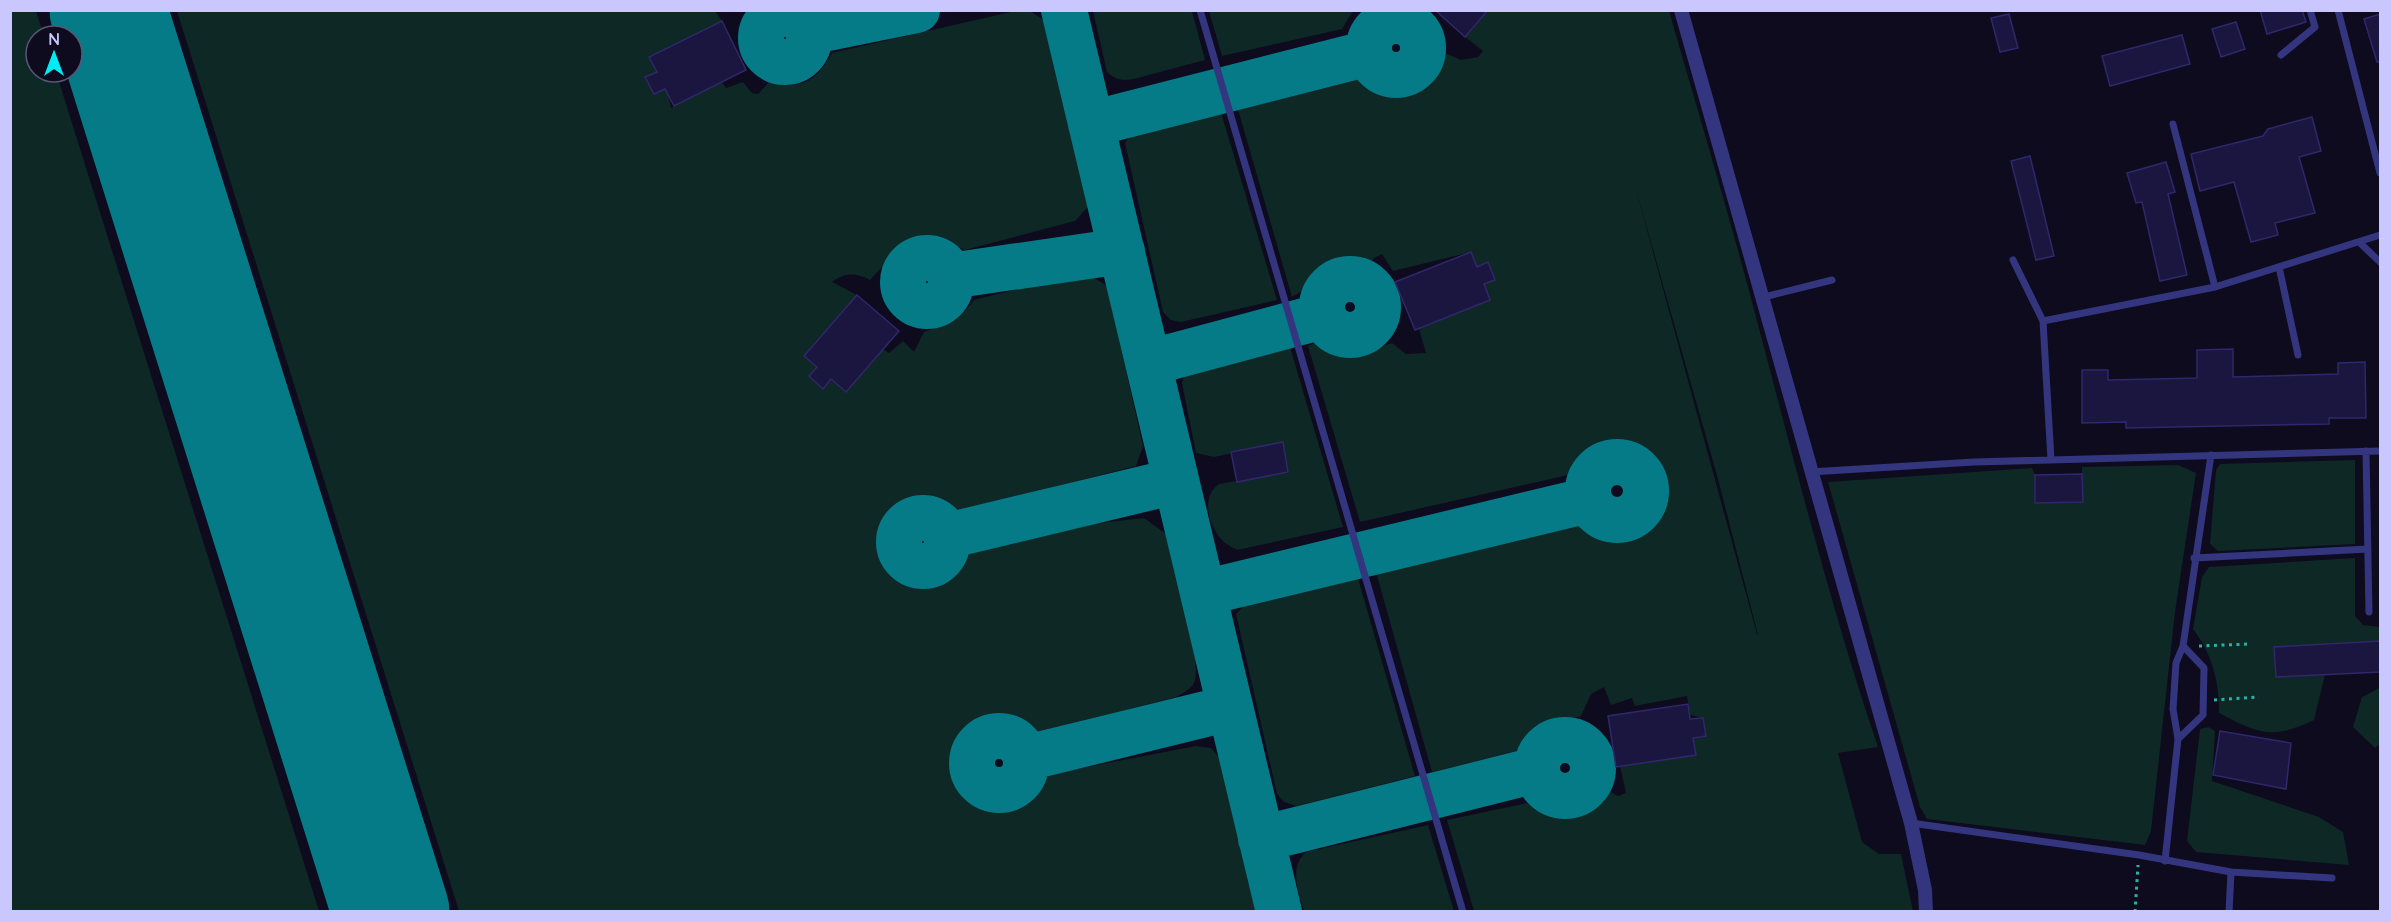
<svg xmlns="http://www.w3.org/2000/svg" width="2391" height="922" viewBox="0 0 2391 922" font-family="Quicksand,sans-serif">
<style>
.green{fill:#0e2825;fill-rule:evenodd}
.lines{fill:none;stroke-linecap:round;stroke-linejoin:round}
.taxiway{stroke:#067b88;stroke-width:46}
.runway{stroke:#067b88;stroke-width:117}
.building{fill:#1b163f;stroke:#30276c;stroke-width:1.5}
.path{stroke:#27b3a1;stroke-width:3;stroke-dasharray:3 4.5;stroke-linecap:butt}
.service{stroke:#33367f;stroke-width:7}
.minor{stroke:#33367f;stroke-width:14}
</style>
<rect width="100%" height="100%" fill="#0d0b1d"/>
<!-- green -->
<path class="green" d="M10,11H36L44,36H36V72H56L319,911H11Z
M177,11H715L722,21L649,57L657,72L646,78L654,94L667,88L671,108L722,82L726,88L743,82L752,93L758,94L769,82C802,90 816,82 832,53L1015,11H1030L1047,22L1088,207L1075,221L965,250L942,239L929,237L914,240L896,252L870,280C856,273 846,272 832,282L857,295L804,356L817,367L809,376L823,388L831,379L846,392L883,349L889,353L903,341L914,352L924,332C946,325 960,319 974,300L1085,272L1107,286L1143,446L1136,466L953,512C922,484 888,505 885,543L881,545L885,562L891,561L898,576C928,590 947,582 962,553L1099,523L1144,518L1166,534L1195,658C1197,682 1197,686 1176,697L1030,734C995,716 965,720 959,764L955,766L958,784L965,783L976,798L989,804L1006,805L1026,797L1040,776L1196,746L1211,748L1221,759L1256,911H459Z
M1093,11H1192L1205,60L1134,79C1122,81 1116,80 1107,72Z
M1209,11V10L1353,11L1342,29L1222,56Z
M1488,11H1669C1694,98 1720,184 1744,272C1787,431 1825,591 1878,747L1838,753L1862,842L1879,854H1901L1913,911H1474L1447,820L1527,803L1555,815L1573,814L1594,805L1607,790L1618,796L1626,793L1620,766L1696,755L1693,738L1706,736L1703,718L1690,715L1687,696L1635,706L1632,698L1611,705L1604,687L1591,694L1581,716L1550,724L1530,734L1516,751L1432,772L1376,572L1587,521C1617,539 1657,529 1655,488L1661,486L1656,470H1649C1629,430 1593,449 1576,479L1568,475L1360,522L1308,346L1322,340L1331,352H1363L1392,343L1406,354L1426,353L1419,329L1490,300L1484,284L1495,279L1488,262L1477,267L1471,252L1393,271L1382,254L1374,258L1370,264C1350,259 1331,257 1315,273C1305,284 1308,289 1292,297L1237,106L1354,78L1385,91L1401,89L1425,74L1445,53L1461,60L1478,57L1483,51L1465,37ZM1635,186L1718,479L1758,635L1757,634Z
M1220,109L1277,300L1181,322L1171,320L1163,312L1125,143L1136,128Z
M1290,347L1343,527L1237,550C1232,547 1225,544 1221,539C1208,524 1201,496 1219,484L1288,472L1283,442L1214,457L1196,453L1182,383L1185,373L1196,368Z
M2355,460V544L2218,551L2210,544L2216,470L2220,464Z
M2178,465L2196,473L2175,612L2151,831L2145,845L1927,819L1920,807L1828,482L2032,468L2035,475L2082,474V467Z
M2355,558V616L2363,625L2380,627V641L2274,647L2276,677L2325,675L2314,720C2272,740 2259,734 2219,713C2219,681 2213,656 2193,629L2202,577L2209,567Z
M1357,575L1415,776L1296,806L1284,802L1277,794L1236,614L1251,598Z
M2380,688V744L2375,748L2353,727L2362,697Z
M2208,727L2215,731L2212,781L2319,817L2343,832L2349,865L2196,852L2187,841L2200,729Z
M1428,825L1454,911H1304C1299,891 1288,868 1306,852Z"/>
<g class="lines">
<!-- taxiway -->
<path class="taxiway" d="M1064,10L1279,912
M761 38a24 24 0 1 1 48 0a24 24 0 1 1-48 0Z
M1369 48a27 27 0 1 1 54 0a27 27 0 1 1-54 0Z
M808,32L917,10
M1091,124L1369,53
M903 282a24 24 0 1 1 48 0a24 24 0 1 1-48 0Z
M950,276L1122,251
M1322 307a28 28 0 1 1 56 0a28 28 0 1 1-56 0Z
M1148,363L1323,316
M1588 491a29 29 0 1 1 58 0a29 29 0 1 1-58 0Z
M899 542a24 24 0 1 1 48 0a24 24 0 1 1-48 0Z
M947,536L1176,481
M1203,593L1589,500
M972 763a27 27 0 1 1 54 0a27 27 0 1 1-54 0Z
M1537 768a28 28 0 1 1 56 0a28 28 0 1 1-56 0Z
M1026,758L1230,708
M1261,839L1536,770"/>
<!-- runway -->
<path class="runway" d="M108,10L391,912"/>
</g>
<!-- building -->
<path class="building" d="M1435,10H1488L1465,37Z
M2260,10H2302L2306,22L2267,34Z
M2009,14L2018,48L2000,52L1991,18Z
M2380,14V62H2377L2364,19Z
M722,21L746,70L674,106L665,89L654,94L645,77L657,72L649,57Z
M2236,22L2245,49L2221,57L2212,29Z
M2182,35L2190,64L2110,86L2102,56Z
M2312,117L2321,151L2299,157L2315,213L2275,223L2278,235L2251,242L2234,182L2200,191L2191,154L2263,136L2268,129Z
M2030,156L2054,256L2036,260L2011,161Z
M2166,162L2175,192L2168,194L2187,275L2160,281L2142,202L2136,203L2127,173Z
M1471,252L1477,267L1488,262L1495,280L1484,284L1490,300L1415,330L1395,282Z
M857,295L899,331L846,392L831,379L823,389L809,376L817,367L804,356Z
M2233,349V377L2338,374V363L2365,362L2366,418H2329V424L2126,428V422L2082,423V370H2108V380L2197,378V350Z
M1283,442L1288,472L1237,482L1231,452Z
M2082,474L2083,502L2035,503V475Z
M2380,641V672L2276,677L2274,647Z
M1688,704L1690,719L1703,718L1706,736L1693,738L1696,755L1616,767L1608,716Z
M2220,731L2291,743L2286,789L2213,775Z"/>
<g class="lines">
<!-- path -->
<path class="path" d="M2199,646L2250,644
M2214,700L2259,697
M2135,912L2138,865"/>
<!-- service -->
<path class="service" d="M1200,10L1463,912
M2338,10L2380,173
M2281,55L2315,27L2310,10
M2173,124L2215,287
M2359,242L2380,262
M2013,260L2043,321L2051,460
M2279,267L2298,355
M1764,297L1832,280
M2043,321L2215,287L2380,235
M2366,451L2369,612
M1810,472L1974,462L2380,451
M2194,558L2368,549
M2178,739L2203,715L2204,668L2183,646
M1911,823L2139,855L2231,872L2332,878
M2165,861L2178,739L2173,709L2176,663L2183,646L2211,455
M2229,912L2231,872"/>
<!-- minor -->
<path class="minor" d="M1681,10L1911,823L1925,890L1926,912"/>
</g>
<!-- border -->
<rect width="2391" height="922" fill="none" stroke="#cac7ff" stroke-width="24"/>
<!-- north arrow -->
<g transform="translate(54 54)"><circle r="28" fill="#0d0b1d" stroke="#595677" stroke-width="1.5"/>
<path d="M0-4.5L10 22L0 15L-10 22Z" fill="#00ebf2"/>
<text y="-9" font-size="16" font-weight="bold" text-anchor="middle" fill="#cac7ff">N</text>
</g>
</svg>
